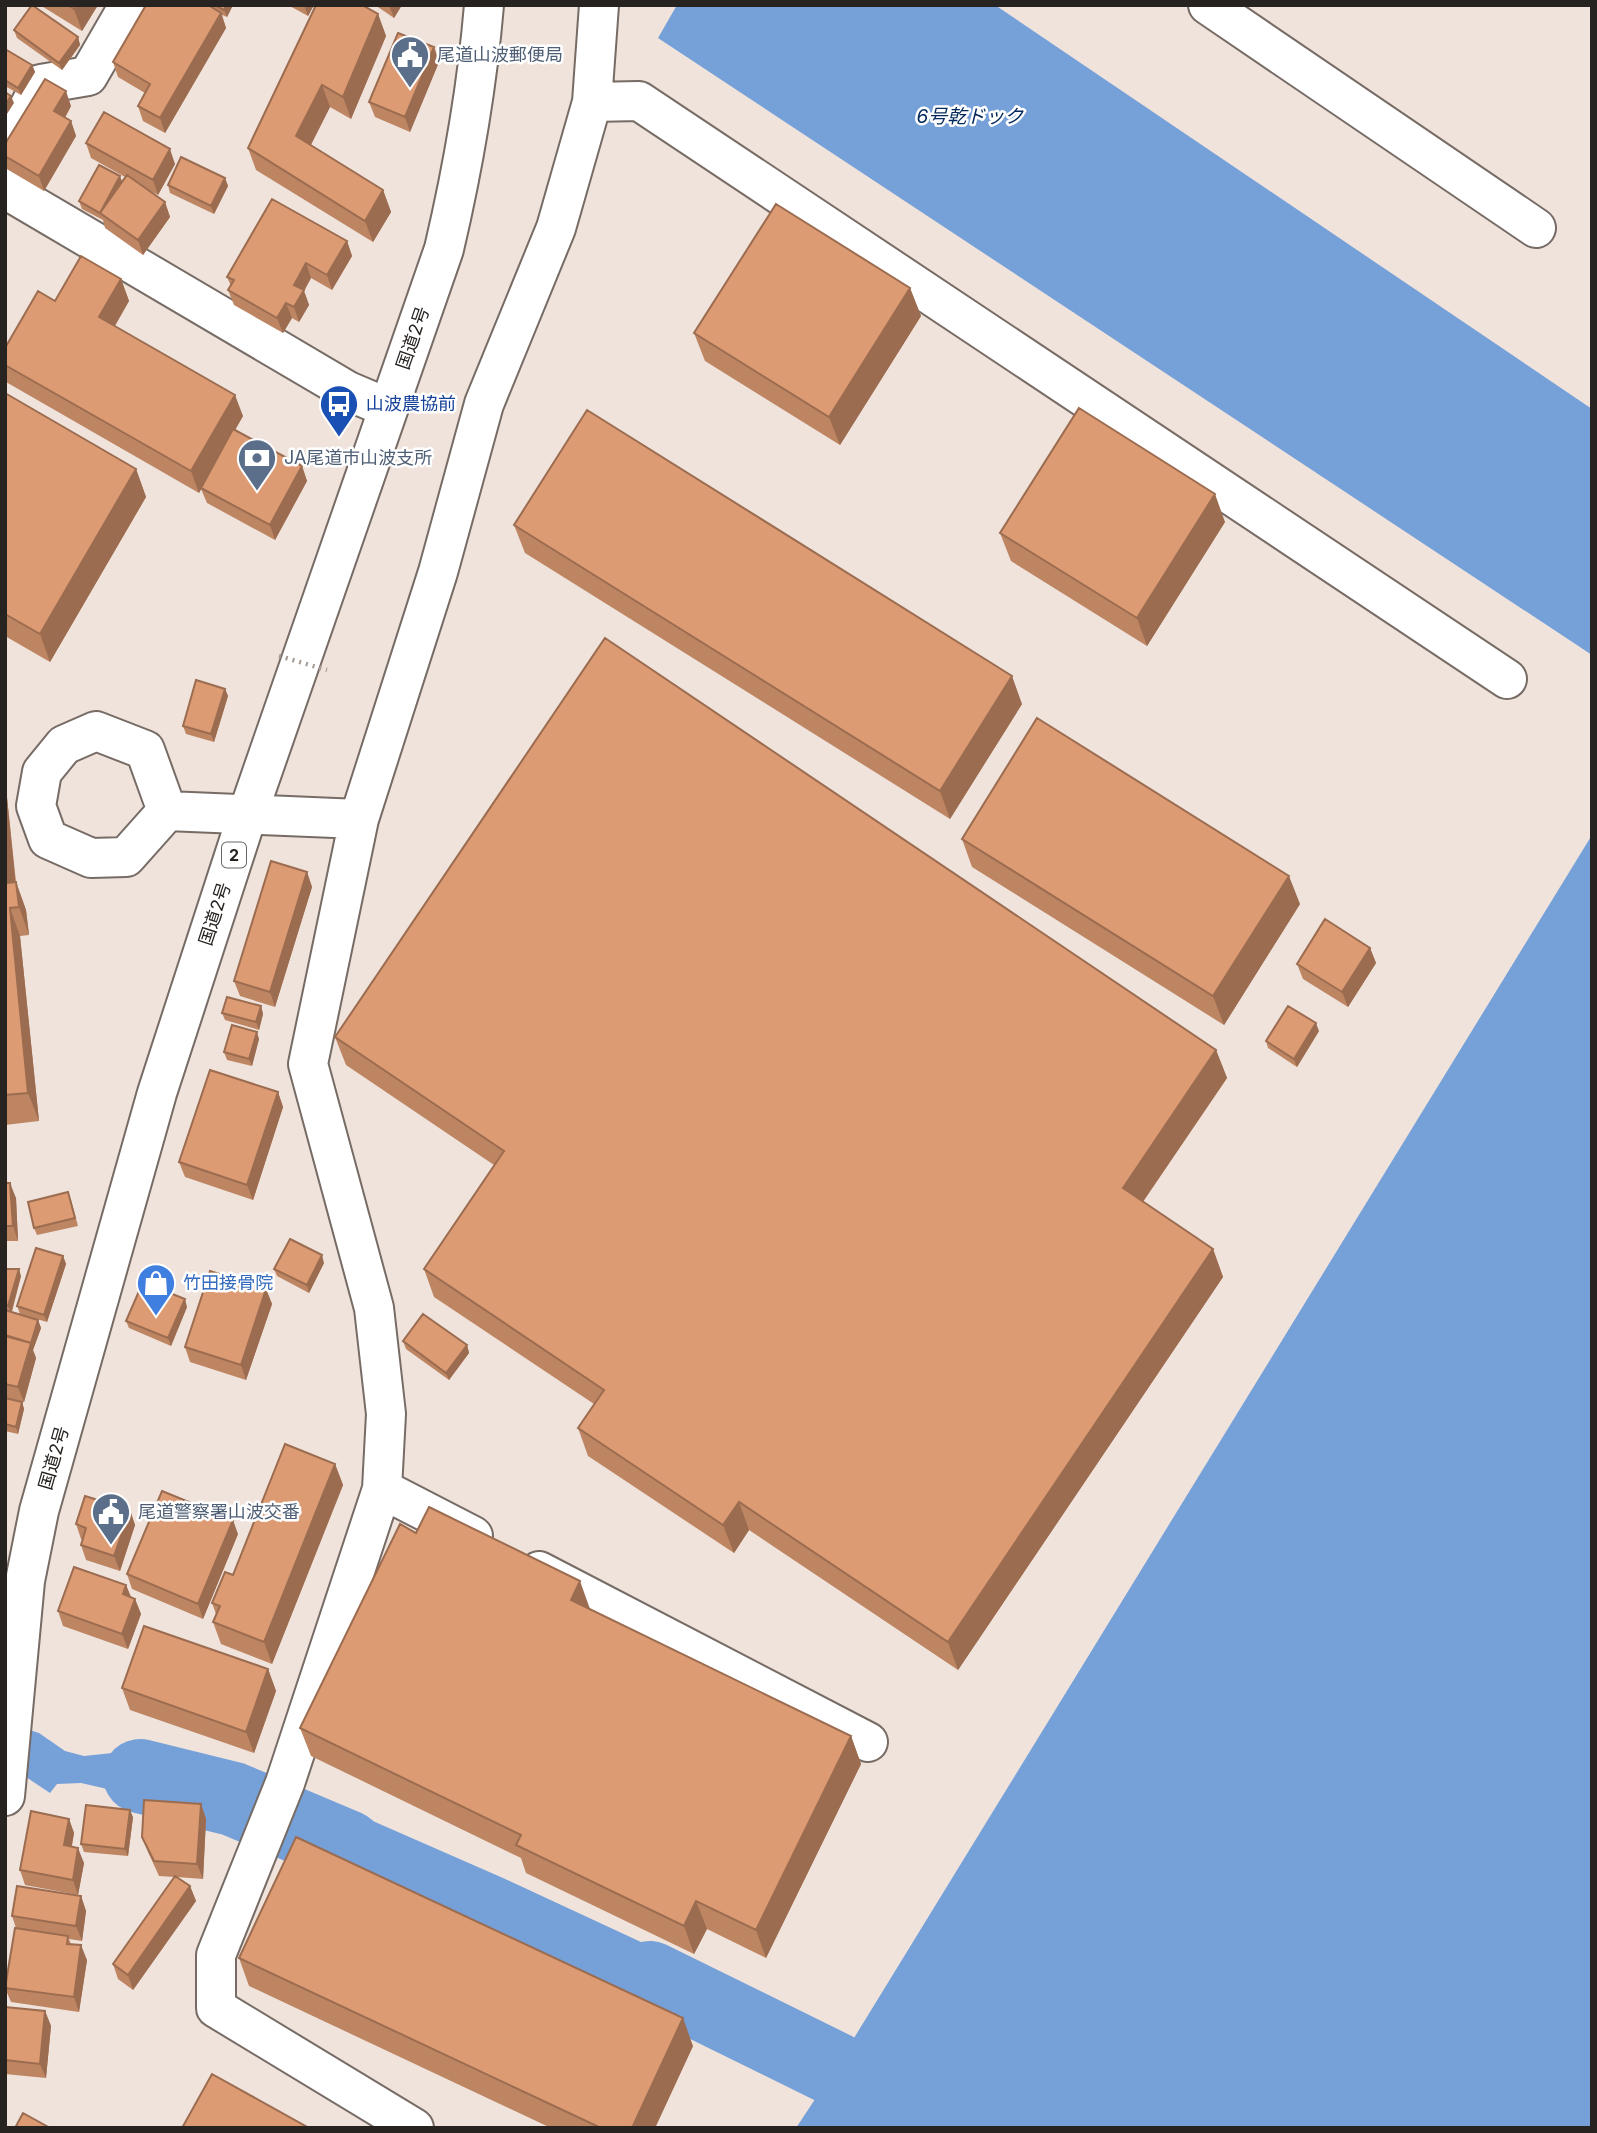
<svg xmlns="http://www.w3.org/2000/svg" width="1597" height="2133" viewBox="0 0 1597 2133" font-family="Inter,'Noto Sans JP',sans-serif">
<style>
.water{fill:#76a0d8}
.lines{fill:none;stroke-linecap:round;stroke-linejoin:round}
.river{stroke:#76a0d8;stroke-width:74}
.minor-casing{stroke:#766b65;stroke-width:42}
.highway-casing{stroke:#766b65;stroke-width:42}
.minor{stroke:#fff;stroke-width:38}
.highway{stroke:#fff;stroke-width:38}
.path-bridge{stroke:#a39a94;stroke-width:4.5;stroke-dasharray:2 5;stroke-linecap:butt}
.wall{fill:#be8563}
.shaded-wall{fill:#9b6c50}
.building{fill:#dd9b73;stroke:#9b6c50;stroke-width:2}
.labels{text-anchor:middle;stroke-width:5;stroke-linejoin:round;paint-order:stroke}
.shield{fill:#fff;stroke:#686563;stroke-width:2}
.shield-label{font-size:16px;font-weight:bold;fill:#272320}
.service-label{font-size:18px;fill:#4e5e75;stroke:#fff;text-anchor:start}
.street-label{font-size:18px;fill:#272320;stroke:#fff}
.transit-label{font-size:18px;fill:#164399;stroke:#fff;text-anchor:start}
.shop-label{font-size:18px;fill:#366cbe;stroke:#fff;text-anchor:start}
.water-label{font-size:19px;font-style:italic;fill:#01295b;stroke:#fff}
</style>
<rect width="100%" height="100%" fill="#efe3dc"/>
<!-- water -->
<path class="water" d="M677,5H995L1592,409V655L658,38Z
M1592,835V2128H796L835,2069Z
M5,1722L39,1733L65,1751L84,1756L122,1752L169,1757L246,1777L230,1817L81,1783L57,1784L50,1793L5,1763Z
M302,1790L503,1878L753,1994L727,2050L492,1932L284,1839Z"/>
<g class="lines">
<!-- river -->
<path class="river" d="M140,1776L233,1799L347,1847
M650,1978L835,2069"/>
<!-- minor casing -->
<g class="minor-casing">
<path id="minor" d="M1208,5L1536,228
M592,102L639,101L1507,679
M5,153L41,84L88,76L129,5
M5,189L348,391L388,408
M167,811L145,750L96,731L64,745L42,772L36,806L48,839L91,858L126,857L167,811L359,819L438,572L484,404L556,228L592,102L599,5
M359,819L308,1064L374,1308L386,1414L382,1489L285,1783L216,1955V2008L414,2128
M382,1489L473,1536
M539,1571L868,1742"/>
</g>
<!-- highway casing -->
<g class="highway-casing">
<path id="highway" d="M5,1796L25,1581L39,1511L157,1093L248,813L444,249C463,168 477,88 484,5"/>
</g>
<!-- minor -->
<use href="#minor" class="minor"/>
<!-- highway -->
<use href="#highway" class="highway"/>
<!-- path-bridge -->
<path class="path-bridge" d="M279,656L327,670"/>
</g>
<!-- wall -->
<path class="wall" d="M40,5H98L82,31Z
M146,5H233L227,17L222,15L226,28L165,133L143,121L138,106L145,93L118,77L113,62Z
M288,5H314L308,16Z
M375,5H402L394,18Z
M378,14L386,36L351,119L330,107L311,145L383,190L391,212L373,242L256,170L248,148Z
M14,30L78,37L80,45L62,70L17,38Z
M434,47L439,62L410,132L375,117L369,102Z
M5,49L32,65L35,72L21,95L5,86Z
M71,106L65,118L71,121L76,136L44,191L5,168V144Z
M86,143L175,164L158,195L145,188L165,202L170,217L143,255L105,228L103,220L82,209L79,201L122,181L125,177L91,158Z
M225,178L228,186L214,214L170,193L168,185Z
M347,241L352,256L332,290L311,278L304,291L309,305L299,322L292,318L283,333L234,305L228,290L231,286L227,277Z
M121,279L129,301L115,326L243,416L235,430L302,466L307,481L275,540L207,503L201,489L199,493L6,382L5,348L55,301Z
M910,288L921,316L840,445L705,361L694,333Z
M5,393L136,469L146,497L50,662L5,636Z
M1225,522L1147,646L1011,561L1000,533Z
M514,525L1022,704L950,819L525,553Z
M225,689L228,696L214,742L186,734L183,726Z
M5,778L16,882L26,910L29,935L20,936L39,1121L5,1125Z
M962,839L1300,904L1224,1025L972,867Z
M307,872L312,887L275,1007L240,996L234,981Z
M1370,948L1376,963L1348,1007L1303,979L1297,964Z
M261,1006L263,1014L259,1030L225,1020L222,1013Z
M1319,1031L1297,1067L1268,1048L1266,1041Z
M335,1037L1216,1050L1227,1078L1143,1202L1213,1249L1223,1277L958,1670L749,1530L734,1553L588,1456L578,1428L594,1404L434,1297L424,1269L494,1165L346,1065Z
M259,1039L252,1066L227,1060L224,1052Z
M278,1092L283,1107L253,1200L185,1177L179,1162Z
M5,1183L16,1198L18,1241H5Z
M71,1200L78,1226L37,1235L34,1228Z
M63,1256L66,1264L47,1322L20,1314L17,1306Z
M324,1263L309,1293L277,1276L274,1269Z
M5,1269L21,1276L12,1312L38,1320L41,1328L33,1350L36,1358L24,1402H22L24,1409L18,1434L5,1431Z
M266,1289L272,1304L246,1380L190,1362L185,1347Z
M187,1307L171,1346L129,1328L126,1321Z
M403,1341L467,1345L469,1353L449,1380L406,1349Z
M335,1464L343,1485L272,1664L221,1644L213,1622L216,1614L212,1603L233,1575Z
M130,1510L135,1525L120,1571L86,1560L81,1545L83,1540L81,1539L76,1524Z
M416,1533L590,1609V1610L851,1736L861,1764L766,1958L707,1929L694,1954L526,1873L521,1858L311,1756L300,1728Z
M238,1534L203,1619L132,1589L127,1574Z
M126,1585L131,1597L135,1599L141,1614L128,1649L63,1626L58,1611Z
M268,1669L276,1691L254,1753L130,1710L122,1688Z
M201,1804L206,1819L203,1879L177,1877L190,1886L196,1901L133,1990L118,1979L113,1964L174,1877L159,1876L148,1852L142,1837Z
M133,1817L128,1856L84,1852L81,1844Z
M69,1819L74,1833L72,1846L84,1863L78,1895L25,1885L20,1870Z
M81,1896L86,1911L82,1941L69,1939L71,1944L87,1960L79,2012L11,2002L5,1988L16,1928L12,1916Z
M239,1958L693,2046L655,2128H551L249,1986Z
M5,2007L45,2011L51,2026L46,2078L5,2074Z"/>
<!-- shaded-wall -->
<path class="shaded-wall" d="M77,5H98L82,31L74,9Z
M226,5H233L227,17L224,10Z
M304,5H314L308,16Z
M389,5H402L394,18Z
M221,13L226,28L165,133L160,118Z
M378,14L386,36L351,119L343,97Z
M78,37L80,45L62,70L59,63Z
M434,47L439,62L410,132L405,117Z
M32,65L35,72L21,95L18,88Z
M322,85L330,107L304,158L296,136Z
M66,91L71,106L60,126L54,111Z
M11,96L14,103L5,117V105Z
M71,121L76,136L44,191L39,176Z
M170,149L175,164L158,195L153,180Z
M120,176L123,184L100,213Z
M225,178L228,186L214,214L211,206Z
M383,190L391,212L373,242L365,221Z
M165,202L170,217L143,255L138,240Z
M347,241L352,256L332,290L327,275Z
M306,263L311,278L304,291L309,305L299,322L294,307V285Z
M121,279L129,301L107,339L99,317Z
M910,288L921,316L840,445L829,417Z
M286,303L292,318L283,333L277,318Z
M235,395L243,416L199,493L191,471Z
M302,466L307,481L275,540L270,525Z
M136,469L146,497L50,662L40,634Z
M1215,494L1225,522L1147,646L1137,618Z
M1012,676L1022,704L950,819L940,791Z
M225,689L228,696L214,742L211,734Z
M5,778L18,907L8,883L5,853Z
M307,872L312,887L275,1007L270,992Z
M1289,876L1300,904L1224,1025L1213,996Z
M16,882L26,910L29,935L19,907Z
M10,908L20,936L39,1121L28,1093Z
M1370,948L1376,963L1348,1007L1342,992Z
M261,1006L263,1014L259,1030L256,1022Z
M1316,1023L1319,1031L1297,1067L1294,1059Z
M257,1032L259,1039L252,1066L249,1059Z
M1216,1050L1227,1078L1133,1216L1123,1188Z
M278,1092L283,1107L253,1200L247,1185Z
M10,1183L16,1198L18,1241L13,1226Z
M1213,1249L1223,1277L958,1670L948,1642Z
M322,1255L324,1263L309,1293L307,1285Z
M63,1256L66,1264L47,1322L44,1315Z
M19,1269L21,1276L11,1313L8,1306Z
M266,1289L272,1304L246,1380L241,1365Z
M185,1299L187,1307L171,1346L168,1338Z
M38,1320L41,1328L33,1350L36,1358L24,1402L18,1387Z
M467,1345L469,1353L449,1380L446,1373Z
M22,1402L24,1409L18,1434L16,1427Z
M335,1464L343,1485L272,1664L264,1642Z
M739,1502L749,1530L734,1553L723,1525Z
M130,1510L135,1525L120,1571L114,1556Z
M233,1520L238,1534L203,1619L198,1604Z
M580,1581L590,1609L581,1629L571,1600Z
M126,1585L132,1600L123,1594Z
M135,1599L141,1614L128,1649L122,1634Z
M268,1669L276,1691L254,1753L246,1732Z
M851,1736L861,1764L766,1958L756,1930Z
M201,1804L206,1819L203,1879L197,1864Z
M130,1810L133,1817L128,1856L125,1849Z
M69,1819L74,1833L69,1860L64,1845Z
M78,1848L84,1863L78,1895L73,1880Z
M190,1886L196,1901L133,1990L128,1975Z
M81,1896L86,1911L82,1941L76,1926Z
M696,1901L707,1929L694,1954L684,1926Z
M81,1945L87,1960L79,2012L74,1997Z
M45,2011L51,2026L46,2078L40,2064Z
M683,2018L693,2046L655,2128H632Z"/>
<!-- building -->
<path class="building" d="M32,5L78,37L59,63L14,30Z
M68,5H77L74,9Z
M146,5H208L221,13L160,118L138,106L150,84L113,62Z
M215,5H226L224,10Z
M316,5H362L378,14L343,97L322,85L296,136L383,190L365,221L248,148Z
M398,33L434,47L405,117L369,102Z
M5,49L32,65L18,88L5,80Z
M45,79L66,91L54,111L71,121L39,176L5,156V144Z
M5,92L11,96L5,105Z
M104,112L170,149L153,180L86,143Z
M181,157L225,178L211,206L168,185Z
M99,165L120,176L100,213L79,201Z
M127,175L165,202L138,240L100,213Z
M272,199L347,241L327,275L306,263L294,285L304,290L294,307L286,303L277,318L228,290L234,280L227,277Z
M776,204L910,288L829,417L694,333Z
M81,256L121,279L99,317L235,395L191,471L5,365V348L38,291L55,301Z
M5,393L136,469L40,634L5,614Z
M1079,408L1215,494L1137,618L1000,533Z
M587,410L1012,676L940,791L514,525Z
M233,429L302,466L270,525L201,488Z
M605,638L1216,1050L1123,1188L1213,1249L948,1642L739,1502L723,1525L578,1428L604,1390L424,1269L504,1151L335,1037Z
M196,680L225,689L211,734L183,726Z
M1037,718L1289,876L1213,996L962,839Z
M5,853L8,883L16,882L19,907L10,908L28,1093L5,1095Z
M271,861L307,872L270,992L234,981Z
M1325,919L1370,948L1342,992L1297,964Z
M227,997L261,1006L256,1022L222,1013Z
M1288,1006L1316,1023L1294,1059L1266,1041Z
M232,1025L257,1032L249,1059L224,1052Z
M210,1070L278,1092L247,1185L179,1162Z
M5,1183H10L13,1226H5Z
M68,1192L75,1218L34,1228L28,1202Z
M290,1239L322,1255L307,1285L274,1269Z
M36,1248L63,1256L44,1315L17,1306Z
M5,1269H19L8,1306L5,1305Z
M210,1271L266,1289L241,1365L185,1347Z
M143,1282L185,1299L168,1338L126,1321Z
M5,1310L38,1320L31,1343L5,1335Z
M423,1314L467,1345L446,1373L403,1341Z
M5,1336L31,1343L18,1387L5,1384Z
M5,1398L22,1402L16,1427L5,1424Z
M285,1444L335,1464L264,1642L213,1622L220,1606L212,1603L225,1572L233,1575Z
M162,1491L233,1520L198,1604L127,1574Z
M85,1496L130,1510L114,1556L81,1545L86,1528L76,1524Z
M429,1507L580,1581L571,1600L851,1736L756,1930L696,1901L684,1926L516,1845L521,1835L300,1728L400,1524L416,1533Z
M74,1567L126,1585L123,1594L135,1599L122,1634L58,1611Z
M144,1626L268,1669L246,1732L122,1688Z
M144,1800L201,1804L197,1864L154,1861L142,1837Z
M86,1805L130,1810L125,1849L81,1844Z
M31,1811L69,1819L64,1845L78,1848L73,1880L20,1870Z
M296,1837L683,2018L632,2128H601L239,1958Z
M175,1876L190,1886L128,1975L113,1964Z
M17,1886L81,1896L76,1926L12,1916Z
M15,1928L68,1936L67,1944L81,1945L74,1997L5,1988Z
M5,2007L45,2011L40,2064L5,2060Z
M212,2074L309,2128H182Z
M23,2113L50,2128H15Z"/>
<!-- icons -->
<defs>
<g id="civic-pin" transform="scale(2.0125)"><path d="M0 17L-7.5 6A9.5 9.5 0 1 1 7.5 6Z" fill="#5c6f8a" stroke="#fff"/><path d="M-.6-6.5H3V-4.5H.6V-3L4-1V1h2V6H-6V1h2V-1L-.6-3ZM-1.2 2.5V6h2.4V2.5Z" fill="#fff"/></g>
<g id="bus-pin" transform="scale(2.0125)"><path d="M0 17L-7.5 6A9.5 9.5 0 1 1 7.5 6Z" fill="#1a4fb4" stroke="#fff"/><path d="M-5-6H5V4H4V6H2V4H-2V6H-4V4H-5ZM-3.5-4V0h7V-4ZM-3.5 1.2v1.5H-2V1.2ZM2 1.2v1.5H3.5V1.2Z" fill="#fff"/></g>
<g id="bank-pin" transform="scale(2.0125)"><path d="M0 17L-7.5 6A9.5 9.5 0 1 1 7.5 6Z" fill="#5c6f8a" stroke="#fff"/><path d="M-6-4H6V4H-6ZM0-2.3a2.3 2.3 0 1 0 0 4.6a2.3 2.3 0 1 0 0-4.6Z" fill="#fff"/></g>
<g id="shop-pin" transform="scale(2.0125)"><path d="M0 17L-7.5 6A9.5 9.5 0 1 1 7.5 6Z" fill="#3f7fe0" stroke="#fff"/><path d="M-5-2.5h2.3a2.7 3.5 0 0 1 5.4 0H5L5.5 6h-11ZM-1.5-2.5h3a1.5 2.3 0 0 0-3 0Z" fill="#fff"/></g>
</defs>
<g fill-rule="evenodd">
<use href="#civic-pin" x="410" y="55"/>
<use href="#bus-pin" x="339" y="404"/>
<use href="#bank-pin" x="257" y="458"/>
<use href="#shop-pin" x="156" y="1283"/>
<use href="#civic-pin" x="111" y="1512"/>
</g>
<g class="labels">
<!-- shield labels -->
<rect class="shield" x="222" y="842.5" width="24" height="25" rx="5"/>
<g class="shield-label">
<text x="234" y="861">2</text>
</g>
<!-- service labels -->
<g class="service-label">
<text x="437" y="61">尾道山波郵便局</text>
<text x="284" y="464">JA尾道市山波支所</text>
<text x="138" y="1518">尾道警察署山波交番</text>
</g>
<!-- street labels -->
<g class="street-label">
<text transform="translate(413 338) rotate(-71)" y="6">国道2号</text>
<text transform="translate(215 914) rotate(-72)" y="6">国道2号</text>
<text transform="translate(54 1458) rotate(-74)" y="6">国道2号</text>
</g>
<!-- transit labels -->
<g class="transit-label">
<text x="366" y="410">山波農協前</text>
</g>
<!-- shop labels -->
<g class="shop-label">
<text x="183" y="1289">竹田接骨院</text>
</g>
<!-- water labels -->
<g class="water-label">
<text x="970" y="123">6号乾ドック</text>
</g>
</g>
<!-- border -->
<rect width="1597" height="2133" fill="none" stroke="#272320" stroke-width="14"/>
</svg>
